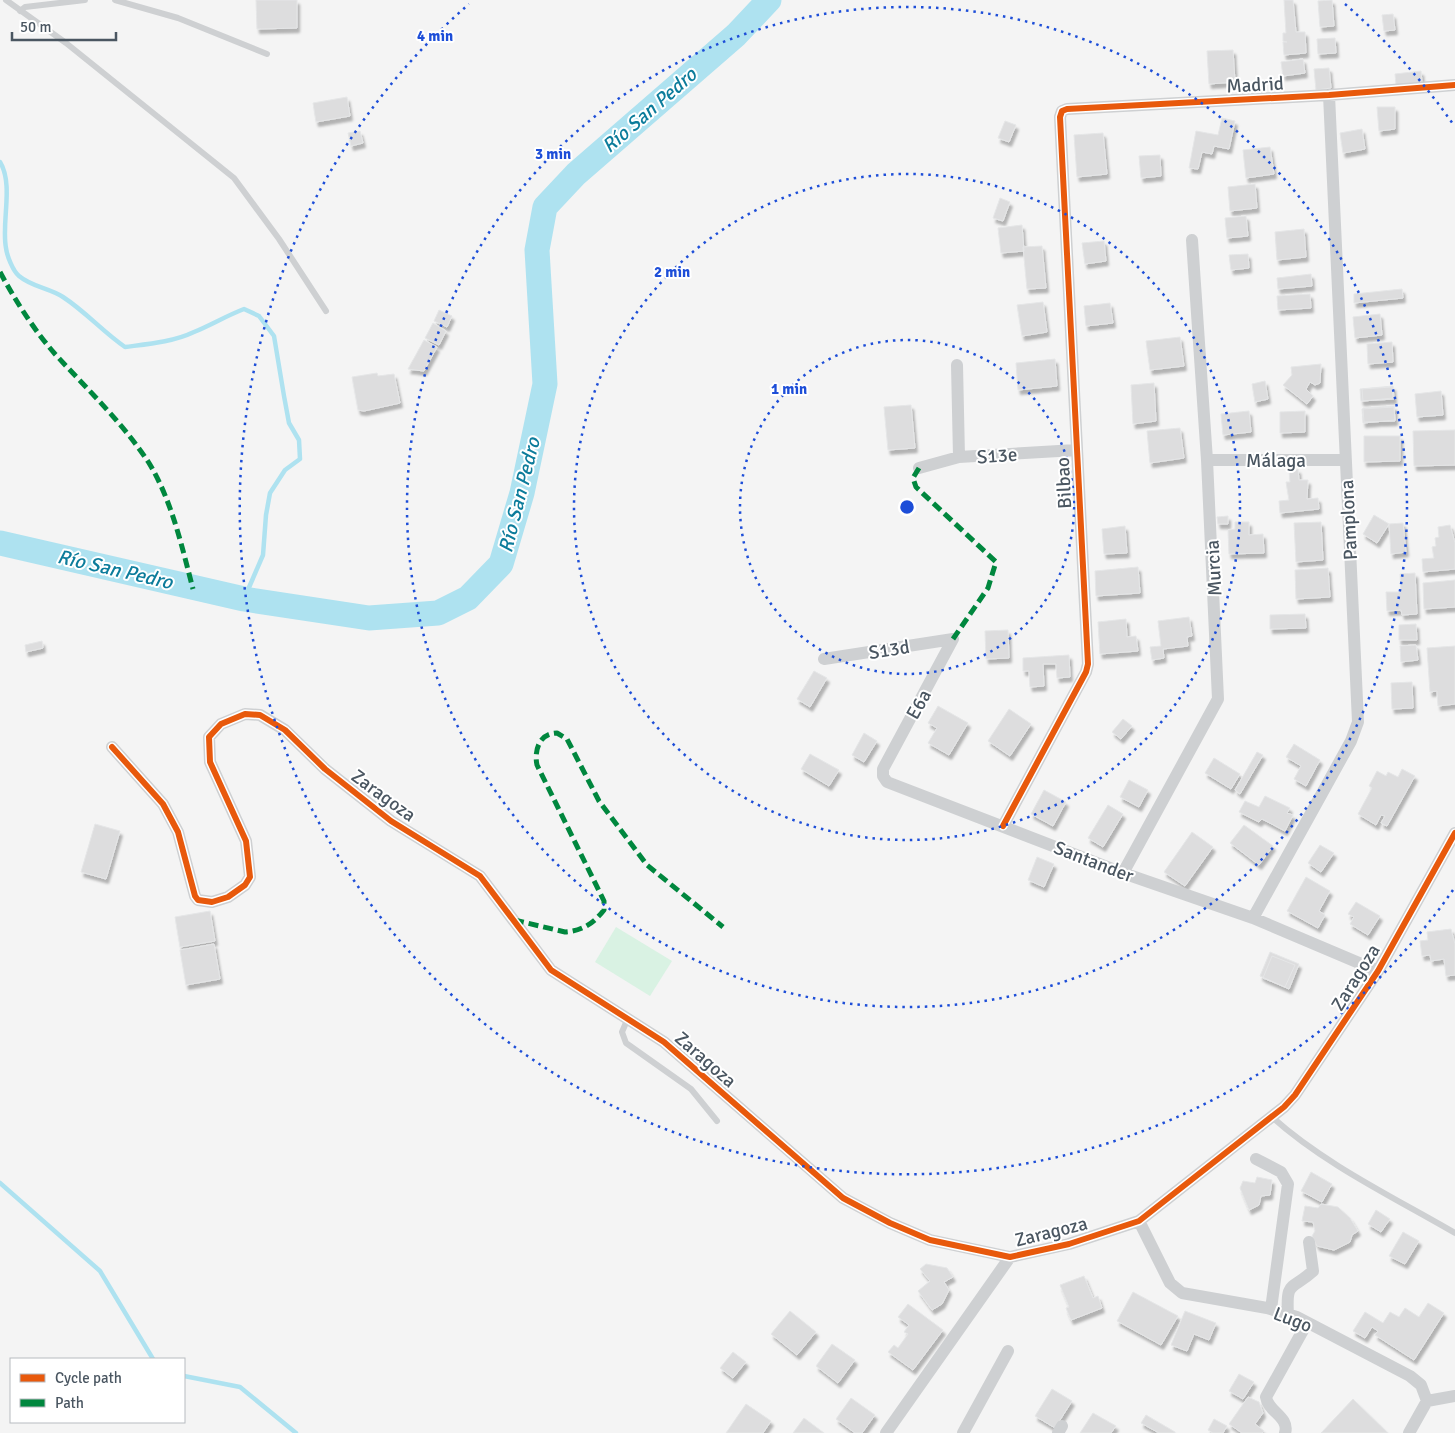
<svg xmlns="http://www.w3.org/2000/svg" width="1455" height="1433" viewBox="0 0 1455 1433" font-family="Signika,sans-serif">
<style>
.green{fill:#d9f2e3}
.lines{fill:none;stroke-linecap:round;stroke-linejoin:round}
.stream{stroke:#aee2f0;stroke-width:4.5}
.river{stroke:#aee2f0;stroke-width:25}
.building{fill:#ddddde;stroke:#e5e6e7;filter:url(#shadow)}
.service{stroke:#ced0d2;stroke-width:6}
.minor{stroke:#ced0d2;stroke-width:12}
.quiet{stroke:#00873e;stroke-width:5;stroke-dasharray:10 5;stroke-linecap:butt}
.cycleway-casing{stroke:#fff;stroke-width:9}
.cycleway{stroke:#e8590c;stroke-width:6}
.ring{fill:none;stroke:#1d4ed8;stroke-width:2.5;stroke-dasharray:2.5 5}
.labels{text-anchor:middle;stroke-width:4;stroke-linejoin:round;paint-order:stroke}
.street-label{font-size:19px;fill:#4a5661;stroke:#fff}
.water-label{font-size:20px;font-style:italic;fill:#0c7c9b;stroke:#fff}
.centre{fill:#1d4ed8;stroke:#fff;stroke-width:2.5}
.ring-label{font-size:15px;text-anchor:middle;font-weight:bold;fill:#1d4ed8;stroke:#fff;stroke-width:4;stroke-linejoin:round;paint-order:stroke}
</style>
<defs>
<filter id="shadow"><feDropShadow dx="2.5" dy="4.5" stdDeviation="1" flood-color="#0004"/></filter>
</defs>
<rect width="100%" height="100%" fill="#f4f4f4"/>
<!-- green -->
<path class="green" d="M616,927L672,961L650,996L595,962Z"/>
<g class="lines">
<!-- stream -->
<path class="stream" d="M0,162C14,185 1,223 6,248C7,256 13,271 19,276C32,287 49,288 63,297C86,312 103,332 125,347C148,344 173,342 194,332C211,325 226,316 244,309L259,316L274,336L284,396L289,423L299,440L300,459L285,470L270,493L266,515L263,555L244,599
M0,1183L100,1271L153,1359
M184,1376L240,1387L296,1433"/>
<!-- river -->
<path class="river" d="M0,543L244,599L369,618L438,613L468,598L501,564L522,493L545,384L537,250L545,207L576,174L736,35L769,0"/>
</g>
<!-- building -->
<path class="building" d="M256,0H297V28L257,29Z
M1284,0H1293L1296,32H1305L1306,53L1284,55L1283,42H1287L1283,41V33H1286Z
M1332,0L1334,26L1320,27L1318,1Z
M1393,14L1395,30L1384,31L1382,15Z
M1335,38L1336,53L1318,54L1317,39Z
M1233,50L1235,82L1209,84L1207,51Z
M1303,59L1305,73L1283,76L1281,62Z
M1329,68L1331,88L1316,90L1314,69Z
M1421,71L1422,82L1396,85L1395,74Z
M347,97L350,116L316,122L313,103Z
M1377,107H1395V129L1379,131Z
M1222,118L1235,121L1229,149L1214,146L1212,154L1202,152L1198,169L1189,168L1196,131L1218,135Z
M1005,121L1016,125L1009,142L998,138Z
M1362,129L1365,149L1343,153L1340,133Z
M360,131L363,143L351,146L348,133Z
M1103,133L1107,174L1077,177L1074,135Z
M1270,147L1274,174L1246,178L1243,150Z
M1160,155L1161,176L1141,178L1139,156Z
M1255,184L1257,208L1230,211L1228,187Z
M1000,198L1010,202L1003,221L993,218Z
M1246,216L1248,236L1227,238L1225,218Z
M1022,225L1024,251L1001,253L998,228Z
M1304,229L1306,257L1277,260L1275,232Z
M1104,241L1106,261L1085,264L1082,243Z
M1042,246L1046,288L1027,289L1023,247Z
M1248,254L1249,268L1231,270L1229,255Z
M1311,274L1312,286L1278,289L1277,278Z
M1402,289L1403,298L1354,303V294Z
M1310,294L1311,308L1278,310L1277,296Z
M1043,302L1047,332L1022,336L1017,305Z
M1110,303L1113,323L1086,326L1084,306Z
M439,310L452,316L447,327L434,321Z
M1380,314L1382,335L1355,338L1353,317Z
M433,323L446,331L439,345L425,338Z
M1180,337L1184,366L1150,370L1146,341Z
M424,340L437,347L424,371L408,369Z
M1392,342L1393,362L1368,364L1367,344Z
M1055,359L1057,386L1018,390L1016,363Z
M1321,364L1320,383L1315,385L1310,382L1306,389L1313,396L1307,404L1283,385L1292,375L1291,367Z
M377,373L378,376L394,374L400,403L364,411L358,410L352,377Z
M1265,381L1268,399L1255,402L1252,384Z
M1154,383L1156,421L1133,424L1131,385Z
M1393,386L1394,399L1361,401L1360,389Z
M1392,387L1393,398L1363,401L1362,389Z
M1441,391L1443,415L1417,417L1415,394Z
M911,405L915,448L888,450L884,407Z
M1394,406L1395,421L1364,422L1363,408Z
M1394,407L1395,420L1363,423L1362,409Z
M1249,411L1251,432L1223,435L1221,414Z
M1305,411V432L1280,433V412Z
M1180,428L1184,458L1150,463L1147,431Z
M1455,430V465L1414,466L1413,431Z
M1364,436H1400V461L1364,462Z
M1298,469L1299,480H1308L1307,499L1318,498L1319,509L1280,513L1279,501L1289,500L1286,482H1290L1289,470Z
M1374,515L1389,524L1377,543L1363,534Z
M1228,516V524H1218L1217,517Z
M1235,522H1249V535L1263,534L1264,553L1229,554L1228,530L1235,529Z
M1321,522L1323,560L1296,562L1294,523Z
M1403,523L1406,552L1391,554L1389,524Z
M1450,525L1455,543V569L1423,572L1422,559L1434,558L1432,547L1436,546L1435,538L1439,537L1438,527Z
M1125,526L1127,553L1104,554L1102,529Z
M1138,567L1140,593L1096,596L1095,571Z
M1328,568L1330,597L1296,599L1295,570Z
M1415,573L1417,614L1402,615L1401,610L1387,611L1386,592H1401L1400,574Z
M1455,580V607L1424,609L1423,583Z
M1305,614L1306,628L1270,629V615Z
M1189,617L1192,636L1187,637L1188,646L1163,649L1164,658L1152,660L1150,647L1161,646L1158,621Z
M1126,619L1127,637L1136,636L1138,651L1100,654L1098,622Z
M1416,624L1417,640H1399V625Z
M1008,630L1009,658L986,659L985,631Z
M42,641L43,648L26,652L25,645Z
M1416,645L1418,660L1401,662L1400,646Z
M1455,646V704L1438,706L1437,691L1430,692L1427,648Z
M1069,655L1070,677L1057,678L1056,664H1043L1044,686L1030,687L1029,671H1023V658Z
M814,671L827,678L810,707L797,699Z
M1412,682L1413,708L1392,709L1391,683Z
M938,706L968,723L949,755L928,743L937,728L928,723Z
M1009,709L1031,724L1010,756L988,741Z
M1123,719L1132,726L1121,739L1112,732Z
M864,733L877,741L864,762L852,755Z
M1294,744L1320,760L1306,786L1294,779L1301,766L1286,757Z
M1257,752L1263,755L1240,794L1235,790Z
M810,754L839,770L829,786L801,769Z
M1214,758L1240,774L1231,789L1205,773Z
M1402,769L1415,776L1387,826L1381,823L1385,816L1381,815L1376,825L1358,814L1372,788L1369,786L1377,771L1386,776L1388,772L1398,777Z
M1129,780L1148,790L1139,807L1120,797Z
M1044,790L1066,802L1053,826L1031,814Z
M1265,796L1290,808L1287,813L1293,815L1285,831L1262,819L1259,822L1239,812L1245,801L1259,807Z
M1108,805L1123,814L1103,847L1088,838Z
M95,824L120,831L106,879L81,872Z
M1244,825L1273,846L1259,865L1230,843Z
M1192,832L1213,847L1185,886L1164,872Z
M1320,845L1334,853L1321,872L1308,863Z
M1037,857L1054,864L1044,887L1028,880Z
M1306,877L1330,891L1319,911L1325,915L1318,928L1287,911Z
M1356,902L1380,916L1368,935L1350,924L1354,917L1348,914Z
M210,911L215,941L180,947L175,917Z
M1451,929L1455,944V975L1446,976L1444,959L1431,961L1430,955L1422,956L1420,941L1428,940L1427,932Z
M214,944L220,979L186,985L180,950Z
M1270,952L1299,964L1289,989L1260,976Z
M1272,956L1295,965L1285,987L1263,978Z
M1311,1172L1332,1184L1322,1202L1301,1191Z
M1257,1177L1272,1180L1270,1195L1261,1196L1259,1205L1249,1210L1240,1188L1243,1181L1255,1183Z
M1321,1204L1338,1207L1350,1218L1358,1231L1352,1235L1350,1242L1334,1250L1317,1246L1312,1236L1315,1231L1313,1222L1302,1221L1305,1206L1318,1208Z
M1376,1210L1390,1219L1381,1232L1368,1224Z
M1403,1232L1419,1241L1405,1264L1389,1256Z
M926,1264L947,1268L953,1277L944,1282L949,1290L942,1304L932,1310L918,1291L930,1281L920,1269Z
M1084,1276L1093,1298L1098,1296L1102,1308L1071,1320L1066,1308L1069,1307L1060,1285Z
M1133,1292L1178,1316L1161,1345L1117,1321Z
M1428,1303L1444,1313L1414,1360L1375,1335L1378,1331L1372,1327L1365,1338L1353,1331L1365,1312L1383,1323L1390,1312L1399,1317L1405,1308L1419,1317Z
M908,1304L943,1330L913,1370L888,1352L894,1345L898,1348L908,1334L904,1332L909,1325L898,1317Z
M790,1311L816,1332L797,1355L771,1334Z
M1185,1311L1216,1323L1209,1340L1194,1334L1187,1351L1171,1345Z
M832,1344L855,1360L838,1383L816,1366Z
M733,1352L746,1362L733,1378L720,1368Z
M1239,1374L1254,1382L1243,1399L1229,1391Z
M1052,1389L1072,1401L1055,1428L1035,1416Z
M1248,1397L1259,1402L1263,1413L1255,1424L1264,1431L1262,1433H1242L1229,1424Z
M851,1398L875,1415L862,1433H855L836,1419Z
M1353,1399L1388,1433H1321Z
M746,1404L771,1421L763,1433H726Z
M1093,1413L1116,1426L1111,1433H1080Z
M1146,1415L1175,1432V1433H1159L1141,1423Z
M804,1418L824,1433H793Z
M1214,1419L1227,1426L1223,1433H1213L1208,1430Z"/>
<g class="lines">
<!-- service -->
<path class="service" d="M6,0L66,43L234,178L279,239L326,311
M115,0L178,18L267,54
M20,11L25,7L85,0
M628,1018L622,1032L626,1043L691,1089L717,1121
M1272,1117C1324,1164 1395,1198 1455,1233"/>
<!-- minor -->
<path class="minor" d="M957,365L959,457
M1207,460H1345
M919,468L959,457L1076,450
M953,639L883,769V776L887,782L1123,873L1253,918L1378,971
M824,659L953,639
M112,747L163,804L178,832L195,896L198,900L212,902L228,897L245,885L250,877L246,841L210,762L209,737L221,724L245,714L260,715L285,730L325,769L391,821L480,876L551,970L664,1042L843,1198L890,1223L930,1240L1010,1257L1069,1244L1139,1221L1284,1107L1295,1095L1378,971L1455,833
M1003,826L1086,672L1088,664L1060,117L1062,111L1067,109L1329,95L1455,85
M1123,873L1218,699L1207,460L1192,240
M1253,918L1351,741L1358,722L1329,95
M1256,1159L1281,1172L1288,1184L1271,1309
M1139,1221L1170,1283L1182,1293L1267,1308L1297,1317L1410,1376L1421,1385L1427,1401L1409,1433
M1288,1315C1286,1280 1291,1291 1313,1271L1309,1242
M1427,1401L1455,1396
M886,1433L1010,1257
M963,1433L1008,1351
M1058,1433L1062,1426
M1285,1433C1290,1417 1268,1412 1266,1397L1307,1323"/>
<!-- quiet -->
<path class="quiet" d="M0,272C15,300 34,330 55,354C87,389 123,423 149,463C172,501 182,547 193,589
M919,468L913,478L916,487L996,562L988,588L953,639
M514,920L565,932C582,931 594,923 604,910V901L537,765C534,751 539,733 557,733L567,739L599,801L647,865L723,927"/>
<!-- cycleway casing -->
<g class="cycleway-casing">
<path id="cycleway" d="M112,747L163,804L178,832L195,896L198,900L212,902L228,897L245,885L250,877L246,841L210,762L209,737L221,724L245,714L260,715L285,730L325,769L391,821L480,876L551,970L664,1042L843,1198L890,1223L930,1240L1010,1257L1069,1244L1139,1221L1284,1107L1295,1095L1378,971L1455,833
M1003,826L1086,672L1088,664L1060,117L1062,111L1067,109L1329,95L1455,85"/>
</g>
<!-- cycleway -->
<use href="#cycleway" class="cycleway"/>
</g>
<!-- distance rings -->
<g class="ring">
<circle cx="907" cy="507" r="167"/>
<circle cx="907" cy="507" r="333"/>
<circle cx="907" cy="507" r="500"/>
<path d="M1453 890A667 667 0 1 1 469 4M1345 4A667 667 0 0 1 1453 124"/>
</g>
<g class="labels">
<!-- street labels -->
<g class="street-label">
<text transform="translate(1255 84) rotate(-3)" y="7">Madrid</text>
<text transform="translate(997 455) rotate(-4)" y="7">S13e</text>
<text x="1276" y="467">Málaga</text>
<text transform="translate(1063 483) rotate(-93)" y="7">Bilbao</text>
<text transform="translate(1348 520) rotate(-93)" y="7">Pamplona</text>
<text transform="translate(1213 568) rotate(-93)" y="7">Murcia</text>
<text transform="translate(889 649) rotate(-9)" y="7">S13d</text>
<text transform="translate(918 704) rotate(-61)" y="7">E6a</text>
<text transform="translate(384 795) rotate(36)" y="7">Zaragoza</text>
<text transform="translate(1094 861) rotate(21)" y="7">Santander</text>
<text transform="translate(1355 977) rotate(-58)" y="7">Zaragoza</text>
<text transform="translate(706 1059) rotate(41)" y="7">Zaragoza</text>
<text transform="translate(1051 1231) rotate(-14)" y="7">Zaragoza</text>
<text transform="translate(1293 1319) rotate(21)" y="7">Lugo</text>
</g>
<!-- water labels -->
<g class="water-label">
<text transform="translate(649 110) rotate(-41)" y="7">Río San Pedro</text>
<text transform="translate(519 495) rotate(-76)" y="7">Río San Pedro</text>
<text transform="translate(115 569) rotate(13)" y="7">Río San Pedro</text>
</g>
</g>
<circle cx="907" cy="507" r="8" class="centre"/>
<g class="ring-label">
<text x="435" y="41">4 min</text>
<text x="553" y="159">3 min</text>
<text x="672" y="277">2 min</text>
<text x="789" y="394">1 min</text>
</g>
<!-- legend -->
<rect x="10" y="1358" width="175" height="65" fill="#ffffff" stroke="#b7bbc0"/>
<rect x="20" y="1374" width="25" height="8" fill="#e8590c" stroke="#b7bbc0"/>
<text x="55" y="1383" font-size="15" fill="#4a5661">Cycle path</text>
<rect x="20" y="1399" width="25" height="8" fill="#00873e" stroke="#b7bbc0"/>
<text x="55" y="1408" font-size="15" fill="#4a5661">Path</text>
<!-- scale -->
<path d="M12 32v8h104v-8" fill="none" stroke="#4a5661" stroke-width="2.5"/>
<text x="20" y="32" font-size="15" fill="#4a5661" stroke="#ffffff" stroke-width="4" paint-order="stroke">50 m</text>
</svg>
